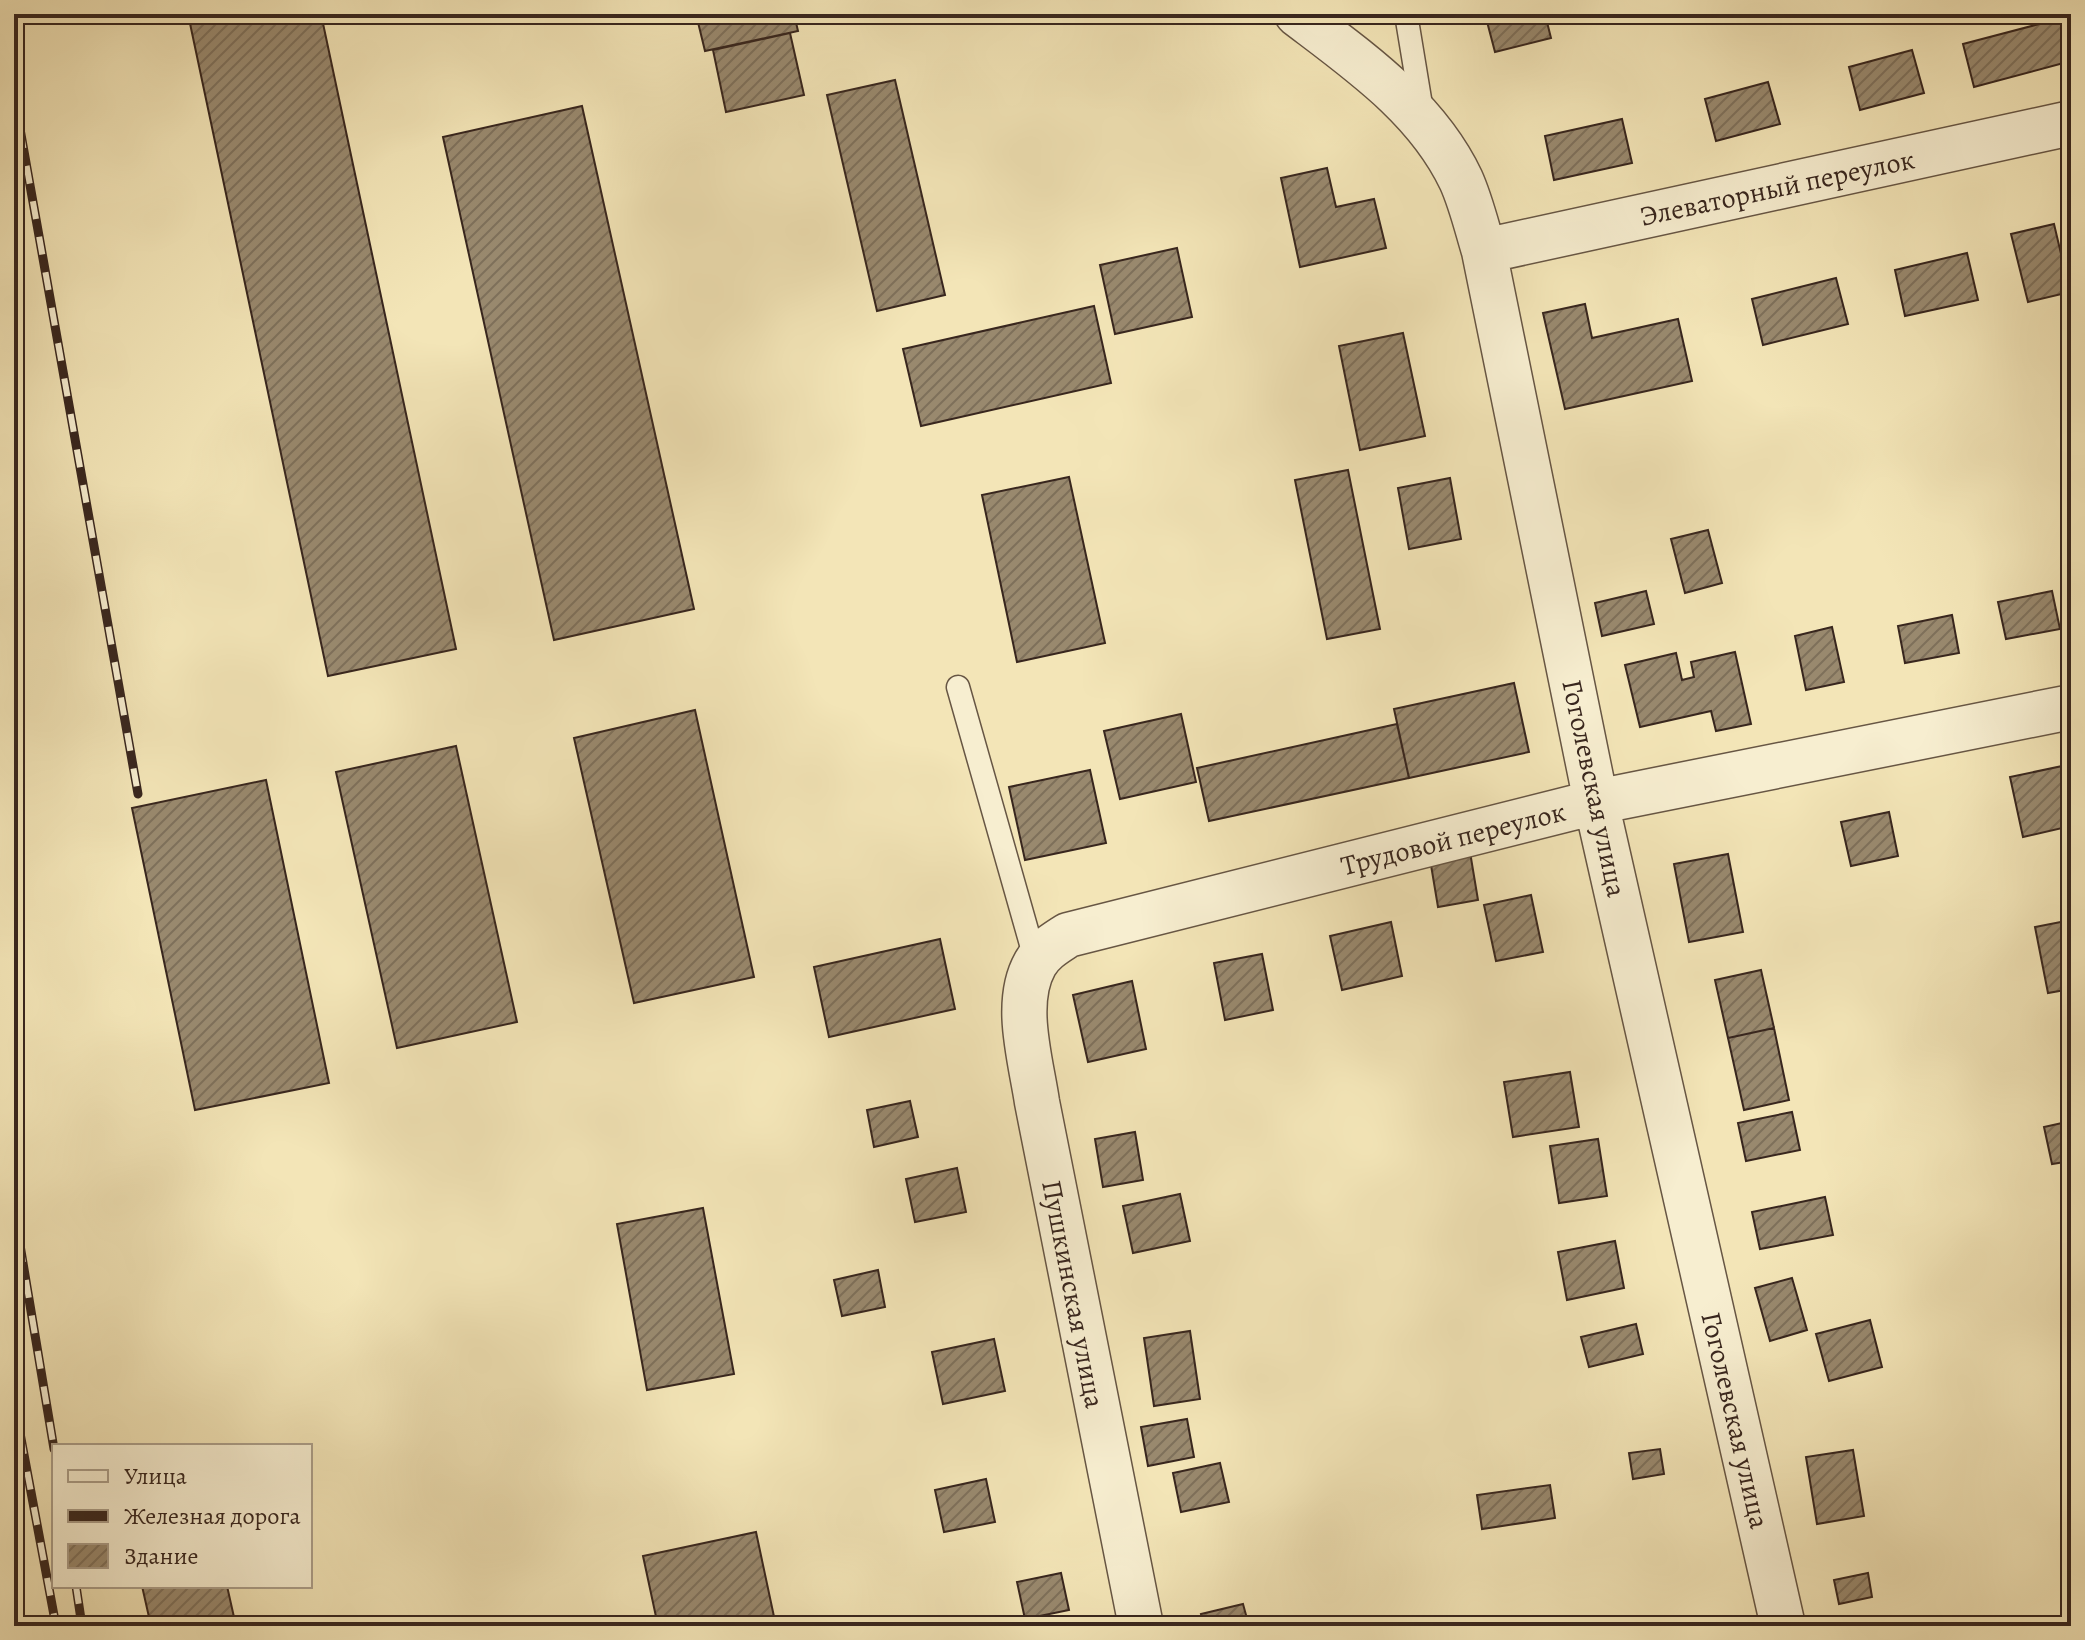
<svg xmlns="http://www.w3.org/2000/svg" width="2085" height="1640" viewBox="0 0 2085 1640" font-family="Alegreya,serif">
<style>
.building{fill:url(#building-hatch);stroke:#38261e;stroke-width:2}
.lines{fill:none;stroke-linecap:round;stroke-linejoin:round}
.service-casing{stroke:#675644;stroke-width:25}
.minor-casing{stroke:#675644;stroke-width:47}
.service{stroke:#f7eed0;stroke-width:22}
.minor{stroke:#f7eed0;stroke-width:44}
.rail-casing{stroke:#38261e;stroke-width:9}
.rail{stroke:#f7eed0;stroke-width:6;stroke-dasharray:18;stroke-linecap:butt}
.labels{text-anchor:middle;stroke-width:8;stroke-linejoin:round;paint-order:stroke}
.street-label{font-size:28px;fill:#38261e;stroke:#f7eed0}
</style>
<defs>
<pattern id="building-hatch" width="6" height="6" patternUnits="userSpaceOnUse" patternTransform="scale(2)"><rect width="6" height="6" fill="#99896e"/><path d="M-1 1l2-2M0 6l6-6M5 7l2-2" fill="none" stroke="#7e705a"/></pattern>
</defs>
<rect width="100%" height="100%" fill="#f3e5b7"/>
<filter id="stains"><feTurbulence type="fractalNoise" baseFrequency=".0025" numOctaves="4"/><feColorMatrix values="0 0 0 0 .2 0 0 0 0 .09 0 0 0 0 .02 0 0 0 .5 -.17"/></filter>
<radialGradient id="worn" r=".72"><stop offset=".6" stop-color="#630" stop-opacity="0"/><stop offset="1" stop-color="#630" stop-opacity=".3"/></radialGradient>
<!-- building -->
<path class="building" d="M188,14H321L456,649L328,676Z
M696,14H794L798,31L705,51Z
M1485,14H1545L1551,38L1495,52Z
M2062,18L2071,61L1974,87L1963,44Z
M790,33L804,95L726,112L713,50Z
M1912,50L1924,93L1860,110L1849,67Z
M895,80L945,295L877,311L827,95Z
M1768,82L1780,124L1716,141L1705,99Z
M582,106L694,609L554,640L443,137Z
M1622,119L1632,163L1554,180L1545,136Z
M1327,168L1336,207L1374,199L1386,248L1300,267L1281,178Z
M2054,224L2070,292L2028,302L2011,234Z
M1177,248L1192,317L1115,334L1100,265Z
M1967,253L1978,300L1905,316L1895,270Z
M1836,278L1848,324L1763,345L1752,299Z
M1585,304L1592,338L1678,319L1692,381L1565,409L1543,313Z
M1094,306L1111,383L921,426L903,349Z
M1403,333L1425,436L1360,450L1339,346Z
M1348,470L1380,629L1327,639L1295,480Z
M1069,477L1105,643L1017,662L982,495Z
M1450,478L1461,539L1409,549L1398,488Z
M2071,505V542L2064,506Z
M1708,530L1722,583L1685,593L1671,539Z
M1646,591L1654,624L1602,636L1595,603Z
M2052,591L2060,629L2006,639L1998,602Z
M1952,615L1959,653L1905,663L1898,626Z
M1832,627L1844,682L1806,690L1795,636Z
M1735,652L1751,724L1716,731L1711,711L1640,727L1625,665L1676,653L1682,680L1694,677L1691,662Z
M1514,683L1529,752L1409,778L1394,709Z
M695,710L754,977L634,1003L574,738Z
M1181,714L1196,782L1120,799L1104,731Z
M1397,724L1409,778L1209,821L1197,768Z
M456,746L517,1022L397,1048L336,772Z
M2067,765L2071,783V826L2023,837L2010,777Z
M1090,770L1106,843L1025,860L1009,787Z
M266,780L329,1083L195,1110L132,808Z
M1889,812L1898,856L1851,866L1841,822Z
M1470,852L1478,900L1438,907L1430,859Z
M1728,854L1743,932L1689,942L1674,864Z
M1531,895L1543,952L1496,961L1484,905Z
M2071,920V989L2048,993L2035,927Z
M1391,922L1402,976L1342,990L1330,936Z
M940,939L955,1009L829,1037L814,967Z
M1262,954L1273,1010L1225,1020L1214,963Z
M1761,970L1774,1028L1728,1038L1715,980Z
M1132,981L1146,1049L1088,1062L1073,995Z
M1774,1028L1789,1100L1744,1110L1728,1038Z
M1570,1072L1579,1127L1513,1137L1504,1082Z
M910,1101L918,1137L874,1147L867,1110Z
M1792,1112L1800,1150L1746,1161L1738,1123Z
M2071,1121V1161L2052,1164L2044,1127Z
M1135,1132L1143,1180L1103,1187L1095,1139Z
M1598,1139L1607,1196L1559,1203L1550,1146Z
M957,1168L966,1212L915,1222L906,1179Z
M1180,1194L1190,1241L1133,1253L1123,1206Z
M1825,1197L1833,1235L1760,1249L1752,1212Z
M703,1208L734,1374L647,1390L617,1224Z
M1615,1241L1624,1288L1567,1300L1558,1252Z
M878,1270L885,1307L842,1316L834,1280Z
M1792,1278L1807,1330L1770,1341L1755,1288Z
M1870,1320L1882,1367L1829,1381L1816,1334Z
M1636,1324L1643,1354L1589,1367L1581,1337Z
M1190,1331L1200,1399L1154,1406L1144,1338Z
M994,1339L1005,1391L943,1404L932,1352Z
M1187,1419L1194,1457L1148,1466L1141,1427Z
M1660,1449L1664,1474L1633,1479L1629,1453Z
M1853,1450L1864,1516L1817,1524L1806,1457Z
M1220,1463L1229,1502L1181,1512L1173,1473Z
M986,1479L995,1522L944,1532L935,1490Z
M1550,1485L1555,1518L1482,1529L1477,1495Z
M756,1532L776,1626H658L643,1556Z
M1061,1573L1069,1610L1025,1619L1017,1582Z
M1868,1573L1872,1597L1839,1604L1834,1580Z
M142,1586H227L236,1626H151Z
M1243,1604L1249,1626H1204L1201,1614Z"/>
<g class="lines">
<!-- service casing -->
<g class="service-casing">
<path id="service" d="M1406,14L1422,111
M958,687L1036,962"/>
</g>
<!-- minor casing -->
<g class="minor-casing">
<path id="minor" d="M1297,14C1359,61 1427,108 1461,180C1471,202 1477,228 1484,251L1596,802L1783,1626
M1484,251L2071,123
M1141,1626L1037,1102C1031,1061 1013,1003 1035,964C1043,950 1056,943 1068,935L1596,802L2071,707"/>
</g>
<!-- service -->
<use href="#service" class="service"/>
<!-- minor -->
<use href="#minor" class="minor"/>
<!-- rail casing -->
<g class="rail-casing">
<path id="rail" d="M14,95L138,794
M14,1209L54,1449
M14,1401L56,1626
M76,1586L82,1626"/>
</g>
<!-- rail -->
<use href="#rail" class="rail"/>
</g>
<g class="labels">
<!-- street labels -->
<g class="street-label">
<text transform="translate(1777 187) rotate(-12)" y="10">Элеваторный переулок</text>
<text transform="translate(1595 788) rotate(78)" y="10">Гоголевская улица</text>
<text transform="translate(1453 838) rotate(-14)" y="10">Трудовой переулок</text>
<text transform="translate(1074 1294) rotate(79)" y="10">Пушкинская улица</text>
<text transform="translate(1736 1420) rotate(77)" y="10">Гоголевская улица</text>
</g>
</g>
<!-- margin -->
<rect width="2085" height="1640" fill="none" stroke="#f3e5b7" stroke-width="48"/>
<rect x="16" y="16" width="2053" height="1608" fill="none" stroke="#38261e" stroke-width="4"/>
<rect x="24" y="24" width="2037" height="1592" fill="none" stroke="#38261e" stroke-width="2"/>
<!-- legend -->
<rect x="52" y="1444" width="260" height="144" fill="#f7eed0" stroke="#ab9e89" stroke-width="2"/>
<rect x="68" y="1470" width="40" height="12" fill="#f7eed0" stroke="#ab9e89" stroke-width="2"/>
<text x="124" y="1484" font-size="24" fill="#38261e">Улица</text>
<rect x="68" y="1510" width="40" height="12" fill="#38261e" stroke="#ab9e89" stroke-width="2"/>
<text x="124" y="1524" font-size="24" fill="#38261e">Железная дорога</text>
<rect x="68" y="1544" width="40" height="24" fill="url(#building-hatch)" stroke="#ab9e89" stroke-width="2"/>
<text x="124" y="1564" font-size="24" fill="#38261e">Здание</text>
<rect width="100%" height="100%" filter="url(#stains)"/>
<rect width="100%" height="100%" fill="url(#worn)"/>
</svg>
